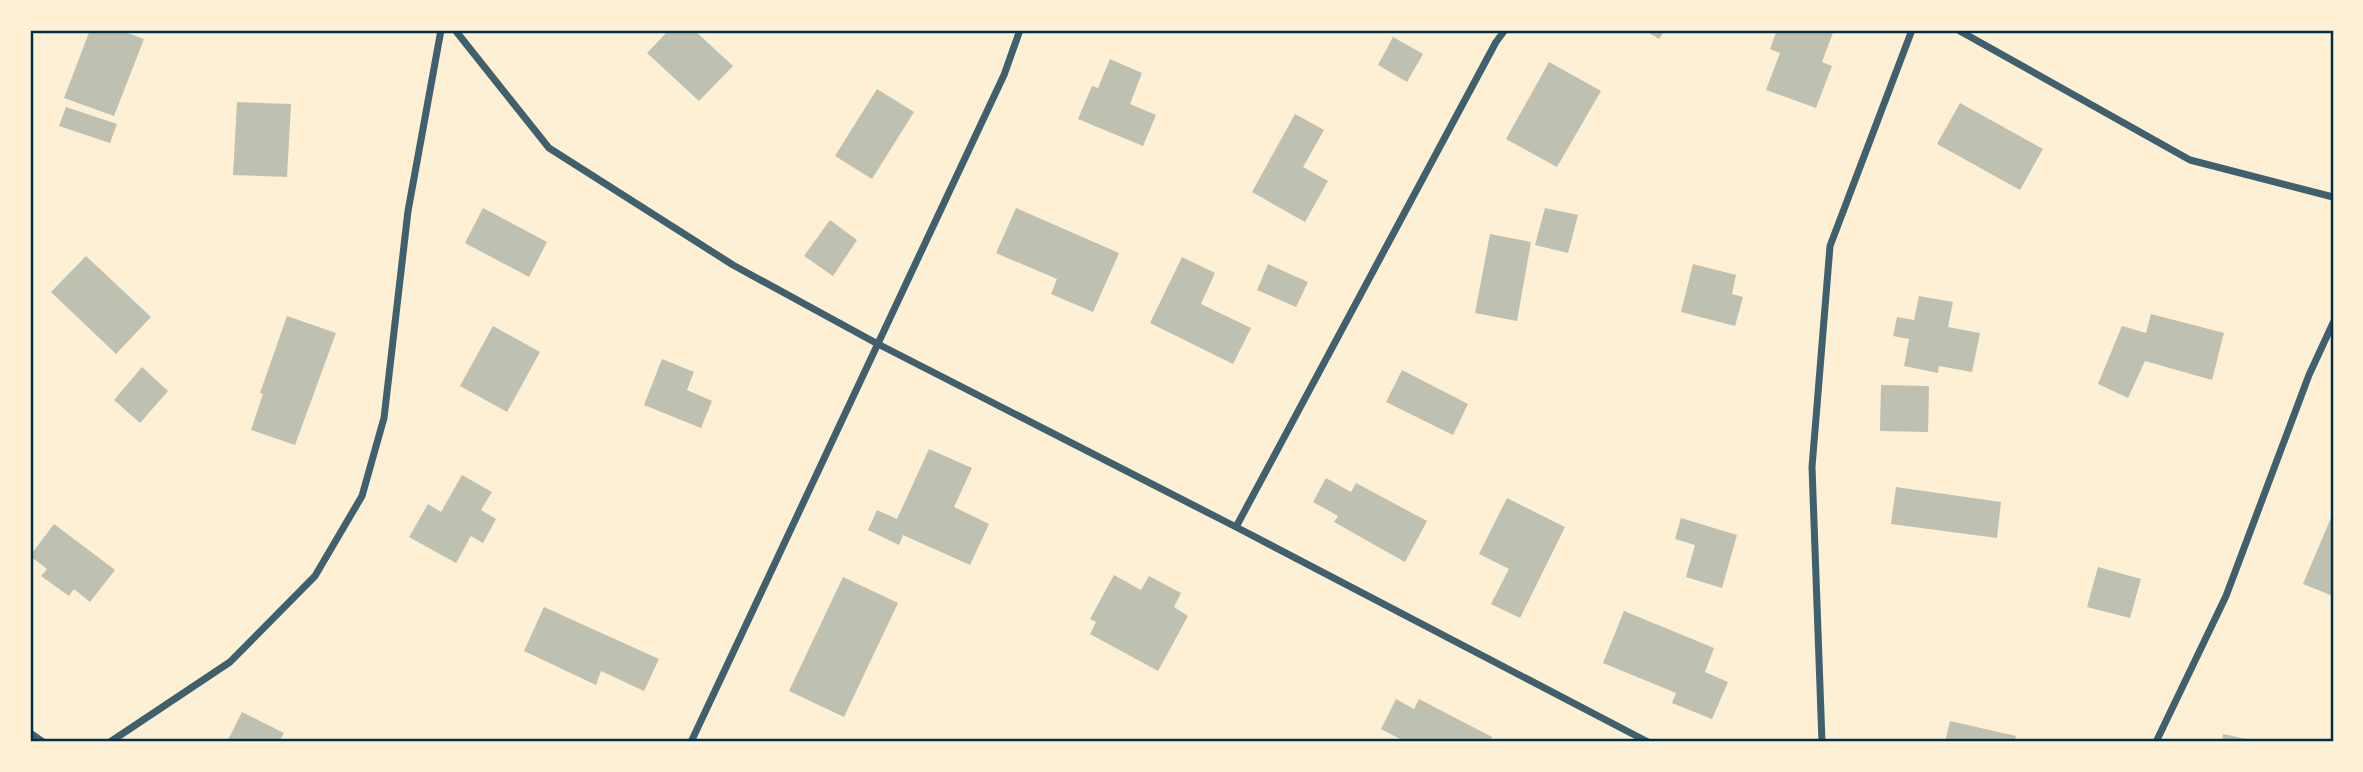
<svg xmlns="http://www.w3.org/2000/svg" width="2363" height="772" viewBox="0 0 2363 772" font-family="Overpass,sans-serif">
<style>
.building{fill:#bec0b2}
.lines{fill:none;stroke-linecap:round;stroke-linejoin:round}
.minor{stroke:#3f606c;stroke-width:7}
.neatline{fill:none;stroke:#003049;stroke-width:2.5}
</style>
<rect width="100%" height="100%" fill="#fdf0d5"/>
<!-- building -->
<path class="building" d="M90,30H120L144,39L114,116L64,98Z
M669,30H694L733,66L699,101L647,53Z
M1644,30H1665L1659,39Z
M1777,30H1834L1822,62L1832,66L1816,108L1766,90L1780,53L1770,49Z
M1393,37L1423,54L1407,82L1378,65Z
M1110,59L1142,73L1130,104L1156,115L1143,146L1078,119L1092,86L1098,88Z
M1549,62L1601,91L1557,167L1506,139Z
M877,89L914,112L872,179L835,156Z
M237,102L291,104L287,177L233,175Z
M1960,103L2043,149L2020,190L1937,144Z
M66,107L117,124L110,143L59,126Z
M1295,114L1324,130L1303,167L1328,181L1305,222L1252,192Z
M483,208L547,242L529,277L465,243Z
M1016,208L1119,253L1093,312L1051,294L1057,279L996,253Z
M1545,208L1578,215L1568,253L1535,245Z
M830,220L857,240L833,276L804,256Z
M1490,234L1531,242L1517,321L1475,313Z
M86,256L151,317L116,354L51,292Z
M1182,257L1215,273L1201,304L1251,328L1233,364L1150,323Z
M1268,264L1308,282L1296,307L1257,290Z
M1693,264L1736,275L1732,294L1743,297L1735,326L1681,312Z
M1919,296L1953,302L1948,327L1980,333L1972,372L1939,366L1938,373L1904,366L1909,339L1893,336L1897,317L1914,320Z
M2151,314L2224,333L2212,380L2145,361L2128,398L2098,384L2122,326L2146,333Z
M287,316L336,333L295,445L251,430L263,394L260,393Z
M493,326L540,352L507,412L460,386Z
M662,359L694,372L687,390L712,401L701,428L644,405Z
M142,367L168,391L140,423L114,400Z
M1402,370L1468,404L1453,435L1386,402Z
M1881,385L1929,386L1928,432L1880,431Z
M929,449L972,468L954,507L989,524L970,565L903,535L899,545L868,530L877,510L897,519Z
M462,475L492,492L481,510L496,519L483,543L471,536L456,563L409,537L428,504L441,512Z
M1326,478L1351,492L1356,483L1427,521L1405,562L1334,522L1338,516L1313,502Z
M1896,487L2001,502L1997,538L1891,524Z
M1507,498L1565,527L1520,618L1491,604L1509,569L1479,554Z
M2333,513V596L2303,584Z
M1681,518L1737,535L1722,588L1686,577L1695,545L1675,539Z
M54,524L115,570L90,602L74,589L69,596L41,576L47,569L30,556Z
M2098,567L2141,579L2130,618L2087,607Z
M1114,575L1141,590L1149,576L1181,593L1174,607L1188,616L1158,671L1090,634L1096,622L1090,619Z
M843,577L898,603L844,717L789,691Z
M544,607L659,659L644,691L601,671L596,685L524,651Z
M1624,611L1714,648L1705,672L1728,682L1712,719L1672,703L1676,693L1603,663Z
M1396,699L1414,709L1419,699L1492,737L1489,742H1406L1381,729Z
M242,712L284,733L279,742H227Z
M1950,721L2016,736L2014,742H1945Z
M2223,734L2256,741L2255,742H2222Z"/>
<g class="lines">
<!-- minor -->
<path class="minor" d="M455,30L549,148L733,265L876,343L1236,527L1648,742
M1958,30L2190,160L2333,197
M1236,527L1496,42L1505,30
M30,733L43,742
M110,742L230,662L315,576L362,496L384,418L408,211L441,30
M691,742L1004,75L1020,30
M1822,742L1812,467L1830,246L1912,30
M2156,742L2226,596L2309,375L2333,323"/>
</g>
<!-- border -->
<rect width="2363" height="772" fill="none" stroke="#fdf0d5" stroke-width="63"/>
<rect x="32" y="32" width="2300" height="708" class="neatline"/>
</svg>
